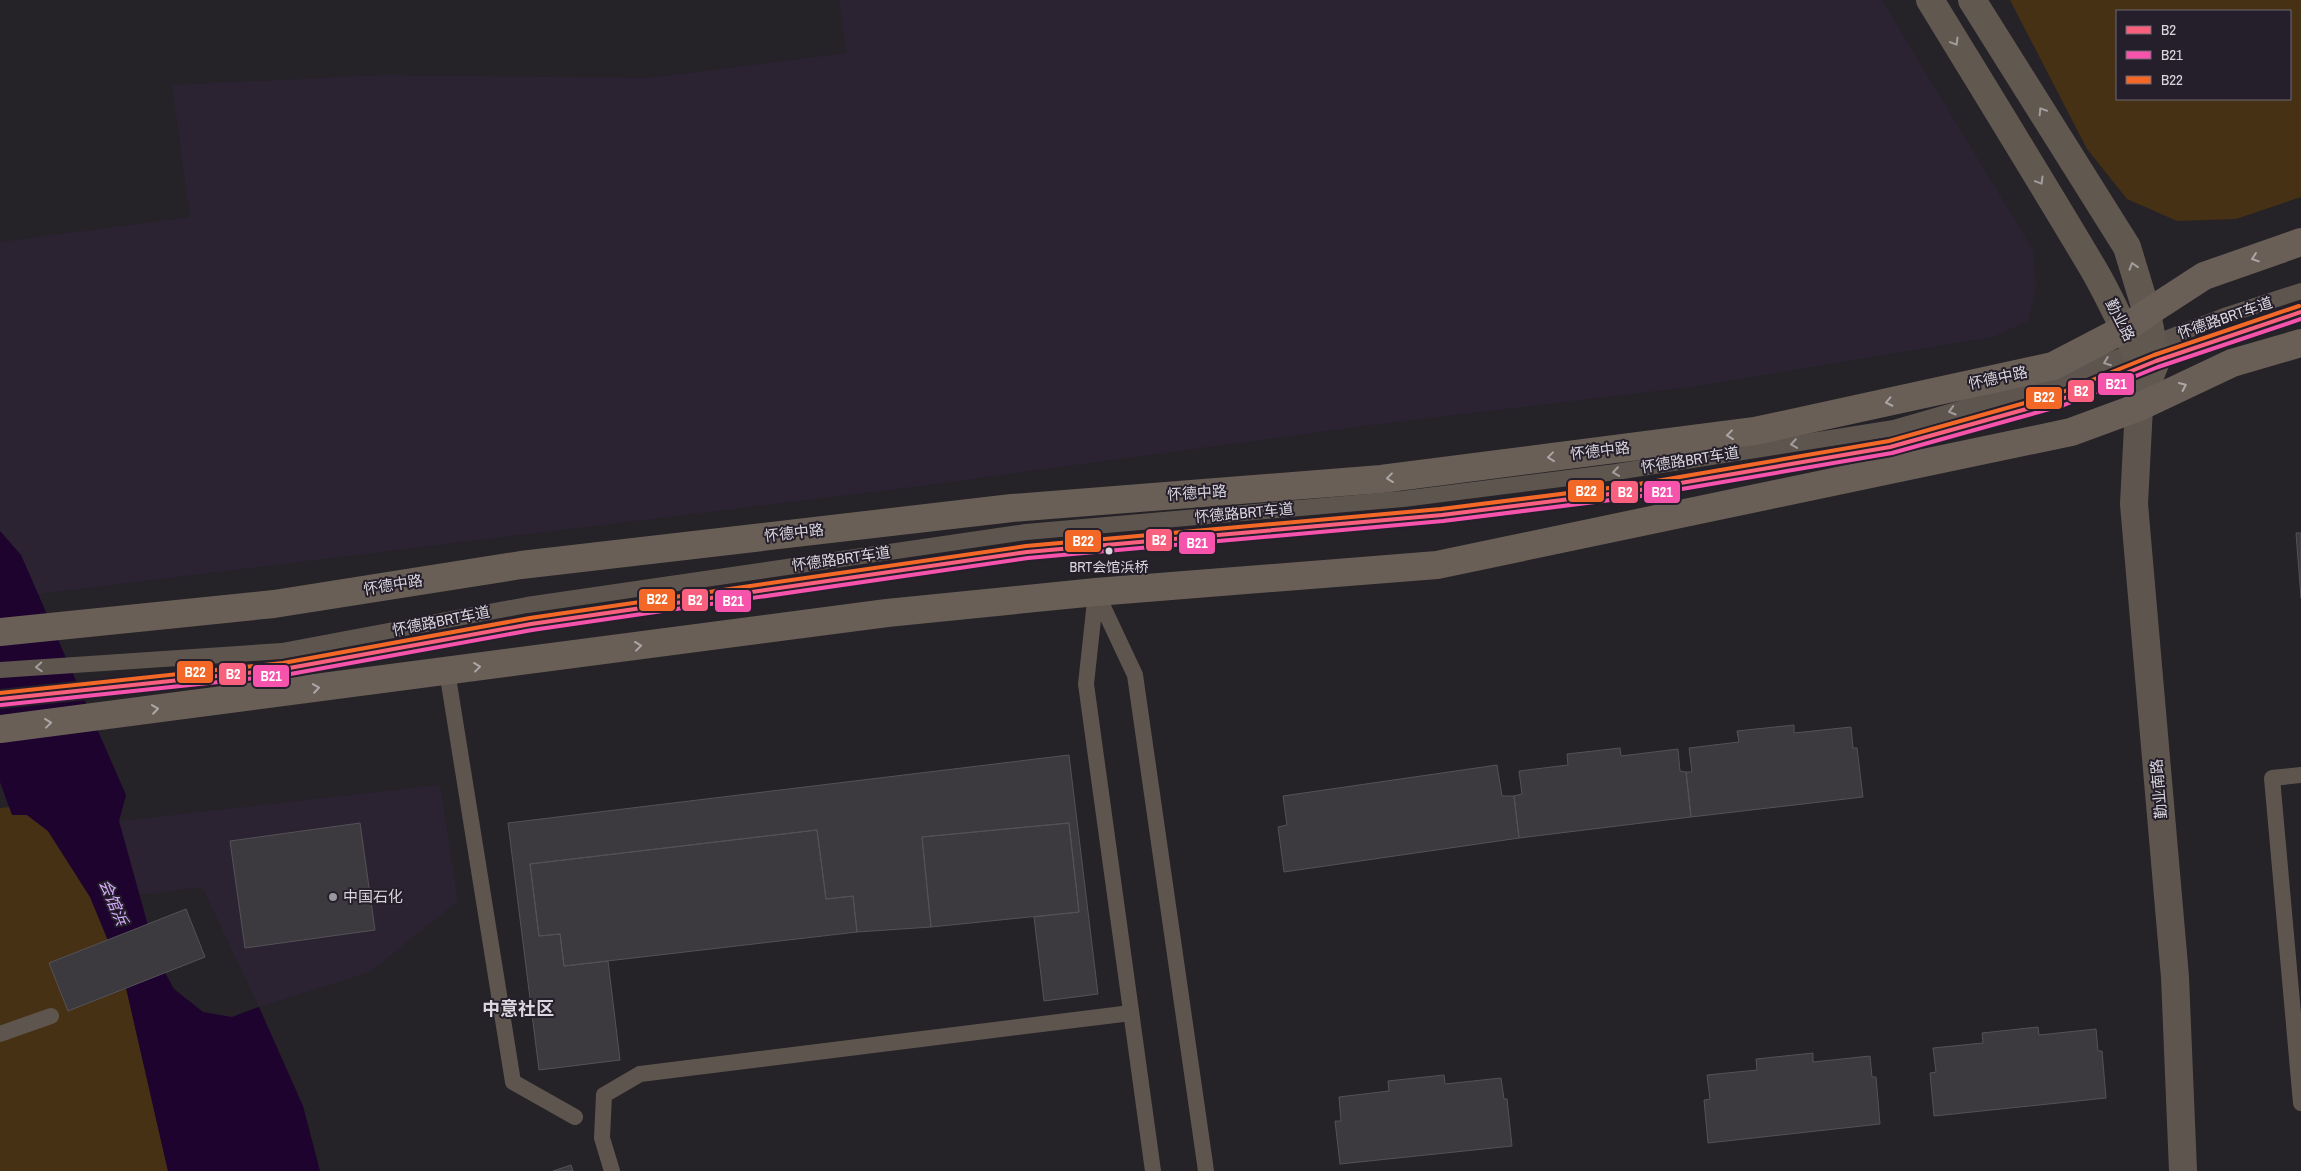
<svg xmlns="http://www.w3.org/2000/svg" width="2301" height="1171" viewBox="0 0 2301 1171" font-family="'Archivo Narrow','Noto Sans SC',sans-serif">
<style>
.built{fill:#2b2332}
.green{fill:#473115;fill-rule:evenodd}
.water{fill:#1d032e}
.building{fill:#3c393f;stroke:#545257}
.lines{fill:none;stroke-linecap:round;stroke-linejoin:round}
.service{stroke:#5e564e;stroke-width:16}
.tertiary{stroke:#5e564e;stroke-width:28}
.secondary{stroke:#615850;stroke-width:28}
.primary{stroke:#695f56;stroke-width:28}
.bus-1-casing{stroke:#251f2b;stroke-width:8}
.bus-2-casing{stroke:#251f2b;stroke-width:8}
.bus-3-casing{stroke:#251f2b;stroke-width:8}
.bus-1{stroke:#f8607d;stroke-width:4}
.bus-2{stroke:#f653ac;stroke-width:4}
.bus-3{stroke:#f36827;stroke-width:4}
.oneway{stroke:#a49d9e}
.oneway2{stroke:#ada6a8}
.oneway3{stroke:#a29c9d}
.bus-dot{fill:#dad6de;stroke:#251f2b;stroke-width:2}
.poi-dot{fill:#9b979e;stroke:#251f2b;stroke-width:2}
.labels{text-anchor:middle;stroke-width:4;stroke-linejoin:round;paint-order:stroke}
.bus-label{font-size:14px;fill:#dad6de;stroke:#251f2b}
.street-label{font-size:15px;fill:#dad6de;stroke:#251f2b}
.poi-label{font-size:15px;fill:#dad6de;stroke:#251f2b;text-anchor:start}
.water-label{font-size:16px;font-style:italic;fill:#d6abfb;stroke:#251f2b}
.quarter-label{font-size:18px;font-weight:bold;fill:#dad6de;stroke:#251f2b}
.line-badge{stroke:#251f2b;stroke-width:2}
.badge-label{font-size:14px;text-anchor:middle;font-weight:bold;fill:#fff}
</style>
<rect width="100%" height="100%" fill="#252228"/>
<!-- built -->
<path class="built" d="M839,0H1882L2033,250L2036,287L2028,321L1993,337L1691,387L1371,425L905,488L38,594L21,555L0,531V242L190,217L172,85L384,75L649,78L846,53Z
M440,785L458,901L370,972L259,1007L202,887L139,895L119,821Z"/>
<!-- green -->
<path class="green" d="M2010,0H2301V197L2236,219L2177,221L2127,199L2087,149ZM2290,11V99H2117V11Z
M10,807L13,815H27L48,831L90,897L124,979L168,1171H0V808Z"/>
<!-- water -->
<path class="water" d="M0,531L21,555L126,795L119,821L157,958L174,989L203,1012L232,1017L259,1007L303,1106L320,1171H168L124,979L90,897L48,831L27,815H12L0,782Z"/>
<!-- building -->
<path class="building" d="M2296,533H2301V598Z
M1794,725V733L1851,727L1853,748H1857L1863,797L1691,817L1686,772H1692L1689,748L1739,742L1737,731Z
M1620,748L1621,756L1678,749L1680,771L1686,772L1691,817L1519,838L1514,796L1522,794L1519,771L1568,765L1567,754Z
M1069,755L1098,994L1044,1001L1034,917L1079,912L1069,823L922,837L931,927L857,932L853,896L826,899L817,830L530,864L539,936L560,934L564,966L608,961L620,1060L539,1070L508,823Z
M1497,765L1502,796H1514L1519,838L1284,872L1278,827L1287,825L1283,796Z
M360,823L375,930L245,948L230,841Z
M1069,823L1079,912L931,927L922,837Z
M817,830L826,899L853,896L857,932L564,966L560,934L539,936L530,864Z
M186,909L205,957L68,1011L49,963Z
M2038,1027L2039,1035L2096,1029L2098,1051H2102L2106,1098L1934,1116L1930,1073L1936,1072L1933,1048L1983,1043L1982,1033Z
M1813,1053V1062L1870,1056L1872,1077H1876L1880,1124L1708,1143L1704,1100L1710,1099L1707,1075L1757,1070L1756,1059Z
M1444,1075L1445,1084L1501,1078L1504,1099H1507L1512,1146L1340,1164L1335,1121H1341L1339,1097L1389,1091L1388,1081Z
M571,1165L573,1171H553Z"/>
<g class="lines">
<!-- service -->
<path class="service" d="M1096,592L1135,675L1206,1171
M1096,592L1086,684L1153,1171
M0,670L282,651L527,605L1026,532L1403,499L1616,472L1894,428L2060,380L2227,315L2301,291
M447,671L513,1082L575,1117
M0,699L284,669L531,624L1027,552L1442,515L1634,491L1890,447L2062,399L2156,361L2301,312
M2301,775L2272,778L2301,1103
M0,1034L51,1016
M612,1171L602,1138L604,1095L640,1074L1131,1013"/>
<!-- tertiary -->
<path class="tertiary" d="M2139,407L2134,504L2175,977L2183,1171"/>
<!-- secondary -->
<path class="secondary" d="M1930,0C1985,90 2040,179 2094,270C2112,301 2126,336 2145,367L2139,407
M1972,0L2127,247L2147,313L2156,361L2150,376"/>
<!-- primary -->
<path class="primary" d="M0,632L274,604L521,565L1012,508L1381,479L1755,431L2053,366L2126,328L2147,313L2204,276L2301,242
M0,729L887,613L1096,592L1437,565L2071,432L2139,407L2232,363L2301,343"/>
<!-- bus-1 casing -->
<g class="bus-1-casing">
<path id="bus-1" d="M0,699L284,669L531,624L1027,552L1442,515L1634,491L1890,447L2062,399L2156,361L2301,312"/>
</g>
<!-- bus-2 casing -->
<g class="bus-2-casing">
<path id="bus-2" d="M1,705L285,675L532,630L1028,558L1443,521L1635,497L1892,453L2064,405L2158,367L2301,319"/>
</g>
<!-- bus-3 casing -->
<g class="bus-3-casing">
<path id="bus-3" d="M0,693L283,663L530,618L1026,546L1441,509L1633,485L1889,441L2060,393L2154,355L2299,306"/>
</g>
<!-- bus-1 -->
<use href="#bus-1" class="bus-1"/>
<!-- bus-2 -->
<use href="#bus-2" class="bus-2"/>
<!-- bus-3 -->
<use href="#bus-3" class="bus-3"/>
</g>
<!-- one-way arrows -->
<defs><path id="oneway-chevron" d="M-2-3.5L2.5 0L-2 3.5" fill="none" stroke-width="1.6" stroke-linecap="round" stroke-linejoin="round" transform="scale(1.25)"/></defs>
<g class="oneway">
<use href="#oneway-chevron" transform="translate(1955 42) rotate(59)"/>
<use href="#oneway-chevron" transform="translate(2042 111) rotate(-122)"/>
<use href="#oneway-chevron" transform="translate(2040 181) rotate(59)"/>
<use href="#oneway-chevron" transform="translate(2133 266) rotate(-107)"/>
</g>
<g class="oneway2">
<use href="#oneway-chevron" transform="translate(2255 258) rotate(161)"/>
<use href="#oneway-chevron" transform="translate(2183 386) rotate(-25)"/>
<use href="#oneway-chevron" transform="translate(1889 402) rotate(168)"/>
<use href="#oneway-chevron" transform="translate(1730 435) rotate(173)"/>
<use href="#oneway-chevron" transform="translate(1551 457) rotate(173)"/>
<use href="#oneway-chevron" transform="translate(1390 478) rotate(173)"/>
<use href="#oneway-chevron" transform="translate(638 646) rotate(-7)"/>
<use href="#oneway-chevron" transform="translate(477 667) rotate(-7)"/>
<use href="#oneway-chevron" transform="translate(316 688) rotate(-8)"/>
<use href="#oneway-chevron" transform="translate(155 709) rotate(-8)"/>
<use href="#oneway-chevron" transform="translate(48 723) rotate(-7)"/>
</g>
<g class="oneway3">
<use href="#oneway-chevron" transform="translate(2107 362) rotate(159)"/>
<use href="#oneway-chevron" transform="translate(1952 411) rotate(164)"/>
<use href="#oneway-chevron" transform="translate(1794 444) rotate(171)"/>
<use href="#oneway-chevron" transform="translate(1616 472) rotate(172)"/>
<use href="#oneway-chevron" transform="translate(39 667) rotate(177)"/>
</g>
<!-- markers -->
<circle class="bus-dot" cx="1109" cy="551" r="4.5"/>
<circle class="poi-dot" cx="333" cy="897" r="5"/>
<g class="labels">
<!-- bus labels -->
<g class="bus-label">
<text x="1109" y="572">BRT会馆浜桥</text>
</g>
<!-- street labels -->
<g class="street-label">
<text transform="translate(2225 318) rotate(-19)" y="5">怀德路BRT车道</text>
<text transform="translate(2120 320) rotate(63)" y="5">勤业路</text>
<text transform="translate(1998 378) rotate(-12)" y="5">怀德中路</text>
<text transform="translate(1600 451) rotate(-7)" y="5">怀德中路</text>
<text transform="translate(1690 460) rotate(-9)" y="5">怀德路BRT车道</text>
<text transform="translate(1197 493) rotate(-4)" y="5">怀德中路</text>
<text transform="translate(1244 513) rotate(-5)" y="5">怀德路BRT车道</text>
<text transform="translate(794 533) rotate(-7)" y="5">怀德中路</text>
<text transform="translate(841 559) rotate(-8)" y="5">怀德路BRT车道</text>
<text transform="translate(393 585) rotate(-9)" y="5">怀德中路</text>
<text transform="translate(441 621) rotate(-11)" y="5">怀德路BRT车道</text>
<text transform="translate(2159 789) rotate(-95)" y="5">勤业南路</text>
</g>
<!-- poi labels -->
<g class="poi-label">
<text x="343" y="902">中国石化</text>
</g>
<!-- water labels -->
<g class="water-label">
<text transform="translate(114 902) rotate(67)" y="6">会馆浜</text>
</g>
<!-- quarter labels -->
<g class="quarter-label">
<text x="518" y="1015">中意社区</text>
</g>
</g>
<g class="line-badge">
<rect x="2097" y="372" width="38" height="24" rx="5" fill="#f653ac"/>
<rect x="2067" y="379" width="28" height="24" rx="5" fill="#f8607d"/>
<rect x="2025" y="386" width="38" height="24" rx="5" fill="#f36827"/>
<rect x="1567" y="479" width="38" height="24" rx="5" fill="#f36827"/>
<rect x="1610" y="480" width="29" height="24" rx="5" fill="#f8607d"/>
<rect x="1643" y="480" width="38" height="24" rx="5" fill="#f653ac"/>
<rect x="1145" y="528" width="28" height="24" rx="5" fill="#f8607d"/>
<rect x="1064" y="529" width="38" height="24" rx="5" fill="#f36827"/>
<rect x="1178" y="531" width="38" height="24" rx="5" fill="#f653ac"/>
<rect x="638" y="588" width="38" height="24" rx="5" fill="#f36827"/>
<rect x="681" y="588" width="28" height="24" rx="5" fill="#f8607d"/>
<rect x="714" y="589" width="38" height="24" rx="5" fill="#f653ac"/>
<rect x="176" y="660" width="38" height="24" rx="5" fill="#f36827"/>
<rect x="218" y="662" width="29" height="24" rx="5" fill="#f8607d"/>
<rect x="252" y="664" width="38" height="24" rx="5" fill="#f653ac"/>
</g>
<g class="badge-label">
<text x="2116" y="389">B21</text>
<text x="2081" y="396">B2</text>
<text x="2044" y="402">B22</text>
<text x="1586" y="496">B22</text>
<text x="1625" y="497">B2</text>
<text x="1662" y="497">B21</text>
<text x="1159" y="545">B2</text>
<text x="1083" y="546">B22</text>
<text x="1197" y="548">B21</text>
<text x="657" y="604">B22</text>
<text x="695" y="605">B2</text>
<text x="733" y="606">B21</text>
<text x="195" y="677">B22</text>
<text x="233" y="679">B2</text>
<text x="271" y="681">B21</text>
</g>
<!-- legend -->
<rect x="2116" y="10" width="175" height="90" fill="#251f2b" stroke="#6d6873"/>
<rect x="2126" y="26" width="25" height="8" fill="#f8607d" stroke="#6d6873"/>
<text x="2161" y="35" font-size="15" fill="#dad6de">B2</text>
<rect x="2126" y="51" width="25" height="8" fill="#f653ac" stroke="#6d6873"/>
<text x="2161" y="60" font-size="15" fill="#dad6de">B21</text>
<rect x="2126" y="76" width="25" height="8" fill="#f36827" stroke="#6d6873"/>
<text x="2161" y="85" font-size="15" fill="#dad6de">B22</text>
</svg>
